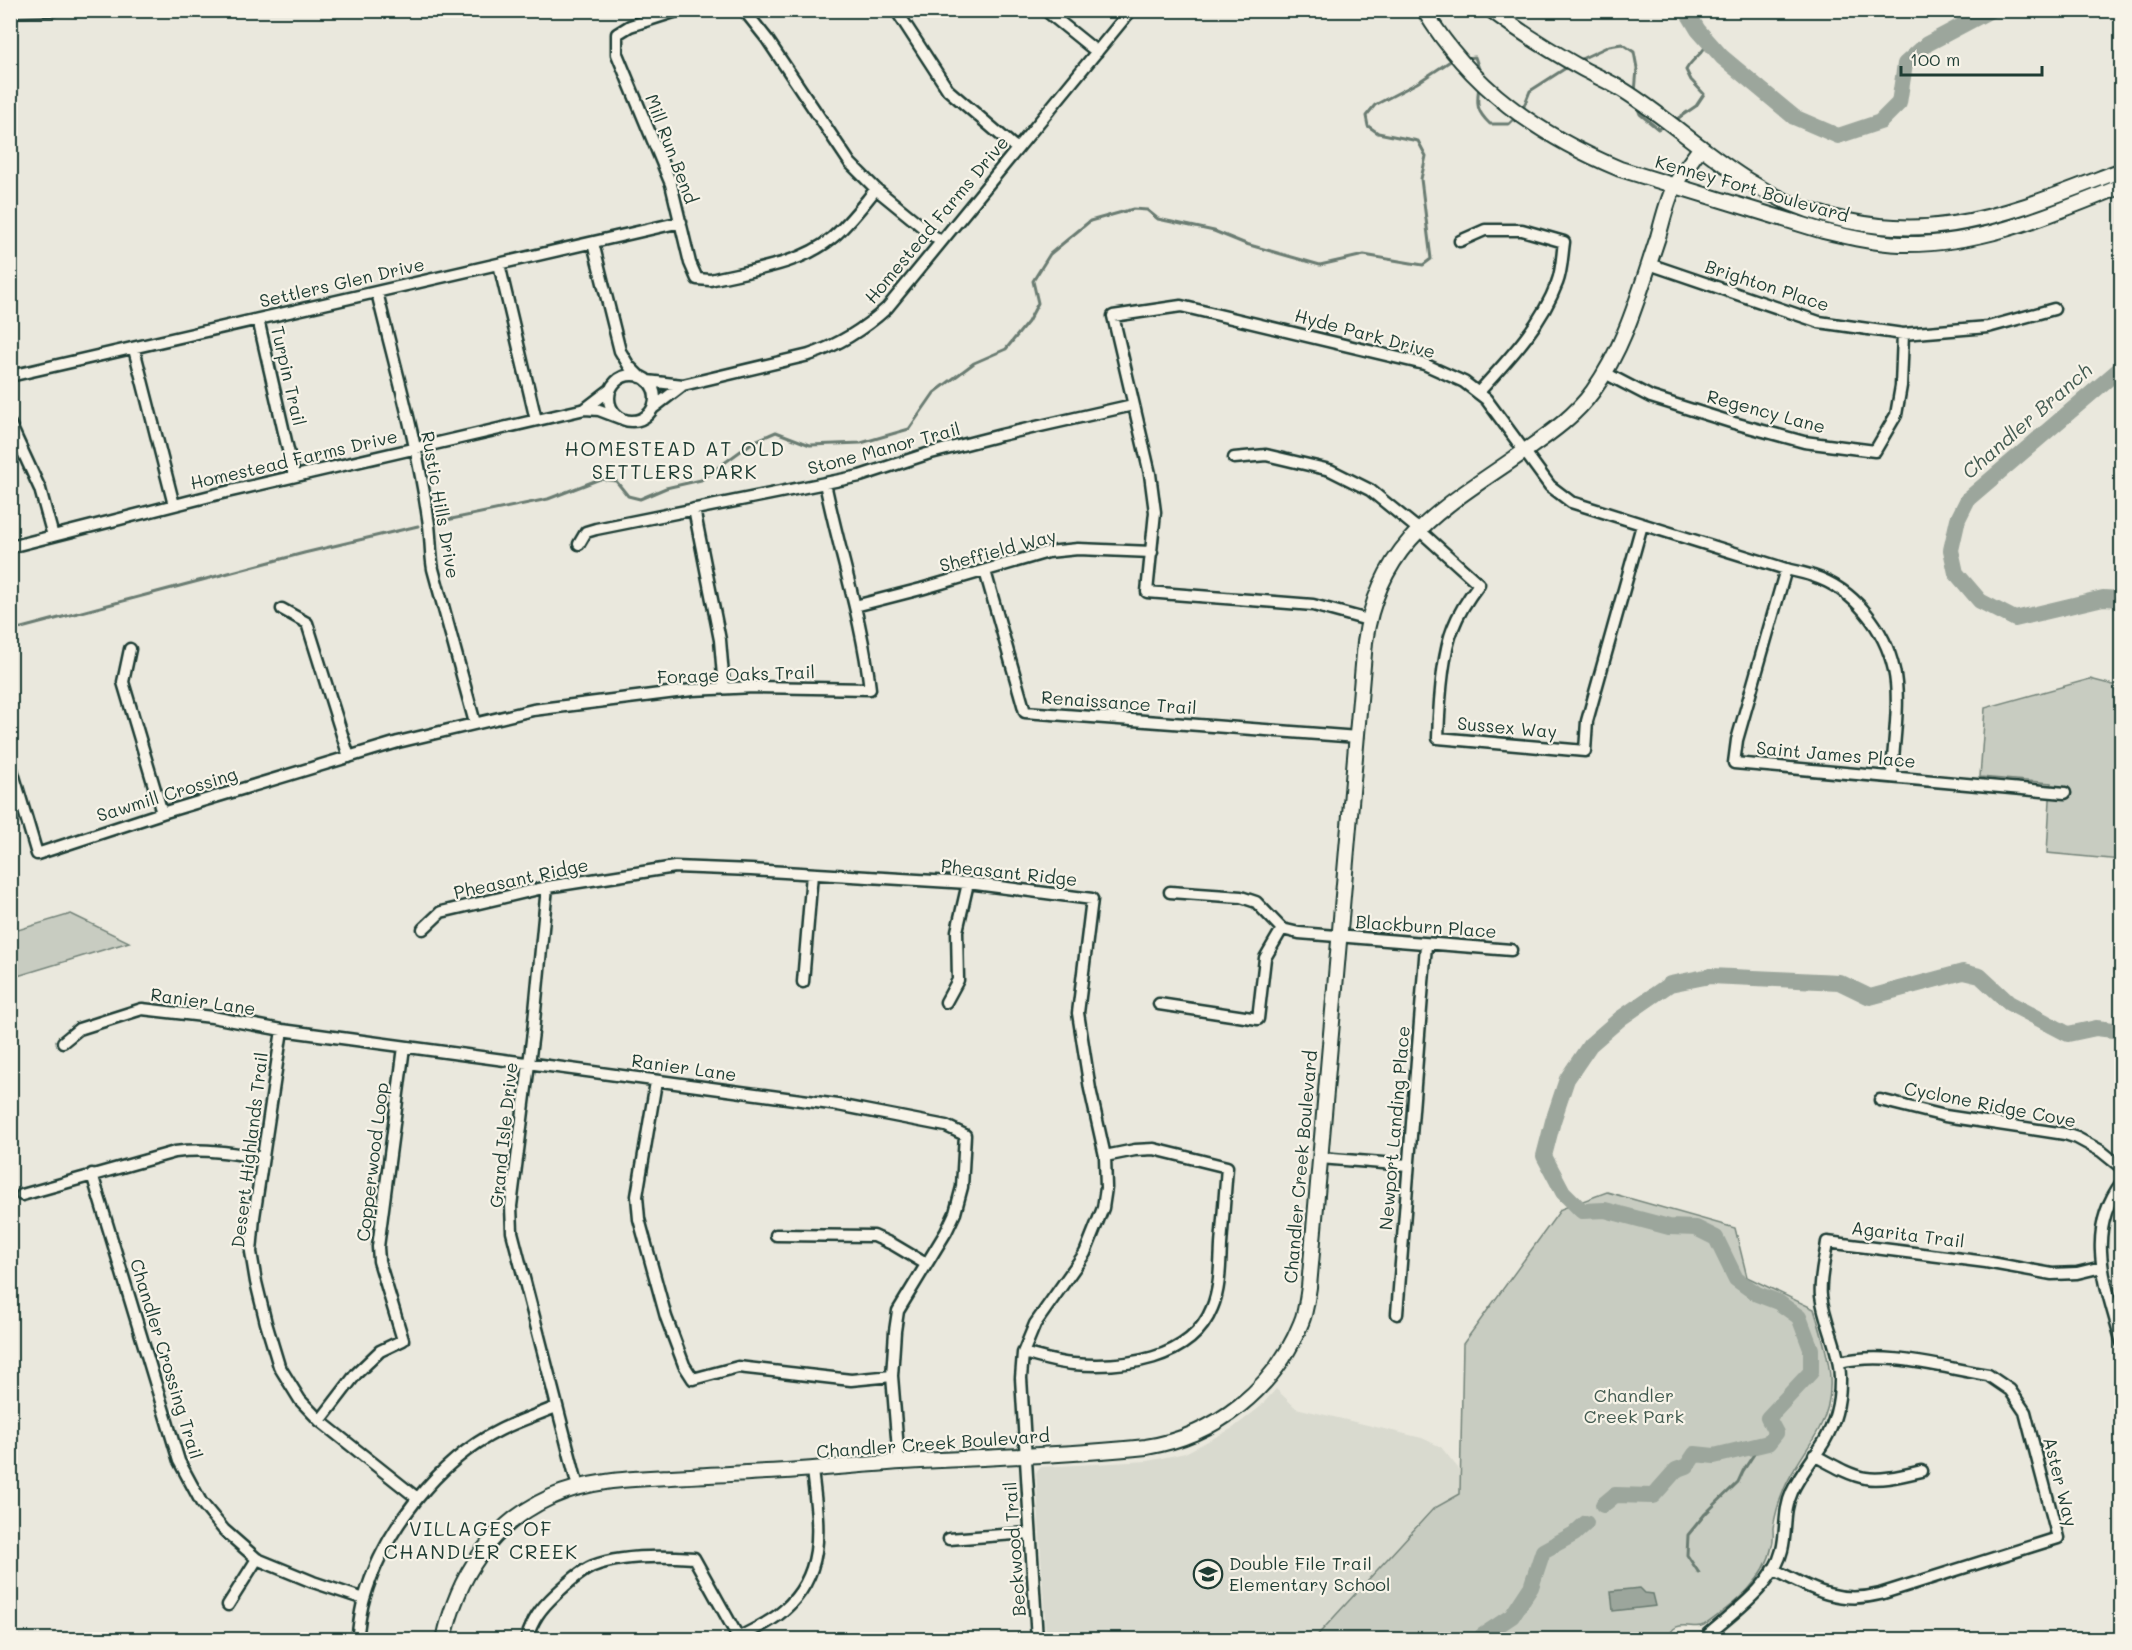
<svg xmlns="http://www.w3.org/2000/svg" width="2132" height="1650" viewBox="0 0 2132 1650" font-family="Mali,sans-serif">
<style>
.built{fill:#d9dacf}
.green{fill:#c8ccc1;stroke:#74847a;stroke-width:1.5}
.water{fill:#9ca69c;stroke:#6a7c72;stroke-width:1.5}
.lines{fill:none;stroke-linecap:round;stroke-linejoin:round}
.stream{stroke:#6a7c72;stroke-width:3}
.river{stroke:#9ca69c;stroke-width:16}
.street-casing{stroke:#1f3d34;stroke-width:15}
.secondary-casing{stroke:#1f3d34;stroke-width:18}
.street{stroke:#f7f3e8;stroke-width:10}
.secondary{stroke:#f7f3e8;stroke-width:14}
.labels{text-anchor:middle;stroke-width:4.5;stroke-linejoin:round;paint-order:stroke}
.street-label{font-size:18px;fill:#1f3d34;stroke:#f7f3e8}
.park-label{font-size:18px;fill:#415a50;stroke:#f7f3e8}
.poi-label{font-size:18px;fill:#1f3d34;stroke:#f7f3e8;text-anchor:start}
.water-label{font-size:20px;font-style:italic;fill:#445c53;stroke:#f7f3e8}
.neighbourhood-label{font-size:20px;letter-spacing:1.5px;fill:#1f3d34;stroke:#f7f3e8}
</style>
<rect width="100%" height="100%" fill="#eae8dd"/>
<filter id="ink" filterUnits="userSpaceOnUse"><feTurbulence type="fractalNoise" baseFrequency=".0167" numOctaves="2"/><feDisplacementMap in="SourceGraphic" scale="12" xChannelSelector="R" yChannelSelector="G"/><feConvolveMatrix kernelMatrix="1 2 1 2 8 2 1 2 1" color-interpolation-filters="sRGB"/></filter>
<g filter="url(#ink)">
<!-- built -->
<path class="built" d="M1276,1389L1296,1408L1422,1438L1441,1447L1458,1468L1461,1478L1460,1494L1433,1509L1313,1639L1046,1640L1036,1473L1041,1467L1148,1461L1185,1453L1233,1428L1260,1407Z"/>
<!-- green -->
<path class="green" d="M2090,679L2121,687V860L2047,853L2051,783L1980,777L1985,708Z
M71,914L129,942L11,978V932Z
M1607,1192L1735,1228L1747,1277L1814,1309C1826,1349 1841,1389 1819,1429C1808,1450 1791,1470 1783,1492C1778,1504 1775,1516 1773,1528C1773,1534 1774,1540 1772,1546C1765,1582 1733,1604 1705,1625C1693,1631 1673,1616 1668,1640H1313L1433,1509L1460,1494L1463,1344L1561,1209Z"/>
<!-- water -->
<path class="water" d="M1640,1588L1645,1593L1653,1594L1656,1606L1613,1611L1611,1591Z"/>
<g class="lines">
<!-- stream -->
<path class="stream" d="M1465,58L1475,57L1480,72
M1577,61L1609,46L1622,44L1634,52L1637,68L1635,93
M1479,85C1477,103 1475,110 1490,124H1509L1517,116
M1637,106L1640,114L1658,129L1666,125
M1522,111L1530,91L1569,66
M1674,121L1696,106L1704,94L1691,80L1686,70C1692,58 1702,56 1708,42
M437,522L548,499L600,479L616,481L628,496L640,499L666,488L701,480L753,442L776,432L810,445L861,443L909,429L934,393L974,363L1006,349L1028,322L1038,303L1033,281L1050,254L1090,221L1133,209L1147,210L1158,219L1214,231L1246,244L1320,265L1364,255L1423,265L1431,259L1421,179L1426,156L1418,141L1378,133L1368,126L1366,116L1375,105L1417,83L1455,58
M10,631L304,553L418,526
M1699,1573L1687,1555L1688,1535L1705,1514L1738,1482L1743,1471L1760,1445"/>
<!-- river -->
<path class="river" d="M1686,10L1698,30L1722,57L1794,117L1838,136L1880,122L1899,103L1905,64L1927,44L1991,10
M2122,367L1968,499L1958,519L1951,550L1956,573L1980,601L2015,619L2103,598L2122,599
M1603,1505L1615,1495L1653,1496L1676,1470L1687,1466L1695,1454L1714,1456L1768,1443L1776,1433L1768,1418L1811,1372V1349L1799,1317L1778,1302L1757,1294L1736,1279L1716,1238L1696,1228L1669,1227L1605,1210L1582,1211L1563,1192L1544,1156L1553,1121L1567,1079L1590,1045L1621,1018L1670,984L1710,976L1839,982L1870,997L1963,972L1980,976L2009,1003L2068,1034L2096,1028L2122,1031
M1481,1640L1482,1636L1512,1616L1531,1587L1543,1551L1574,1534L1586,1523"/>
<!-- street casing -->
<g class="street-casing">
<path id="street" d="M680,10L630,26L617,34V54L671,184L690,263L697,279L710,280C751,270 799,265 832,238C849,224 862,206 876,189
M744,10L767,39L850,163L876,189L941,242
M896,10L948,90L1017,149
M1045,10L1097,52
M10,11L53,10
M1460,241L1485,230H1522L1564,242C1562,255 1562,271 1557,283C1541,326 1508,360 1478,393
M593,243L620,351L629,366L640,377
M499,264L536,420
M1649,264L1819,322L1903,334L1988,327L2054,309
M377,292C395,367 417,442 428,518C431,535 430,552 433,569L475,723
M258,319L294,476
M134,349L174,505
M1605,373L1651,397L1734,423L1804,442L1875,451L1896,415L1901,386L1903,334
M609 398a23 23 0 1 1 46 0a23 23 0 1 1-46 0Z
M10,376L681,222
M647,381L683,385L809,355C839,345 864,329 887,308L1131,10
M653,408L683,385
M585,409L611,389
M10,424L40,489L53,536
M1234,458L1266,455L1330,470L1370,490L1418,529L1479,584C1469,597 1459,612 1453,628C1442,655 1439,709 1438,738L1585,751L1587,721L1642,525
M694,509L720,640L724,688
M579,544L586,532L596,529L860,476L927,454L1001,435L1133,405
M10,547L218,494L585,409L599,410L620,418
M1786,569L1737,740L1734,763L2065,793
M985,571L1025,712L1358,737
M855,606L921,589L1048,552L1078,549L1152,552
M282,609L307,623L349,757
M1368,620L1313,605L1147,592L1155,512L1150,474L1113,316L1181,306L1424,364L1464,382L1486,399L1550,486L1571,502L1786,569C1795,571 1805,573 1813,576C1854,589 1885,629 1894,670C1901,702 1893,744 1892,776
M130,649L123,682L162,813
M10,763L37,854L162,813L398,742L533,710L692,690L754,687L870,689C862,618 839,552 825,483
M547,887L533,1032L511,1206L512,1232L578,1487
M1170,892L1241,897L1256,902L1282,929L1299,933L1511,950
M423,929L441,912L547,887L675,867L751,870L968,883L1092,899L1078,1013L1090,1089L1105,1156L1106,1188L1103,1208L1085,1253L1035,1324L1023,1353L1021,1378L1037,1640
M803,982L812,874
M946,1002L958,980L957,931L968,883
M1159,1004L1258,1019L1265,958L1282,929
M282,1030L254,1217L251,1252L256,1282L266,1323L279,1366L300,1400L320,1421L417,1498
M63,1042L79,1029L142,1009L212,1017L282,1030L838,1105L946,1126L965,1135L962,1187L955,1213L946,1232L898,1311L895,1331L892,1376L899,1462
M656,1082L637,1196L639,1219L666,1317L684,1365L693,1379L738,1367L851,1380L892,1376
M1880,1100L1945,1116L2065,1134L2077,1138L2101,1151L2122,1168
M1320,1158L1408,1165
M92,1174L179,1461L201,1502L224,1530L257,1559L313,1582L364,1599
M2122,1182C2083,1234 2107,1287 2122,1343
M22,1195L175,1152C206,1148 233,1153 263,1158
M776,1235L874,1236L894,1245L926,1264
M1397,1314L1426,945
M1023,1353C1039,1357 1056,1363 1073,1364C1122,1368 1191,1361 1212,1308C1220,1289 1220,1266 1221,1245C1223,1219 1225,1193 1227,1167L1154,1149L1135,1150L1105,1156
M320,1421L356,1374L380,1351L403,1340L379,1261L378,1247L404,1047
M1814,1455C1863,1482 1867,1484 1922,1471
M949,1539L1029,1533
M1773,1569C1810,1588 1837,1605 1880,1594L2058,1538L2025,1412L2010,1390L1988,1375C1939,1367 1889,1351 1839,1362
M228,1605L257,1559
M357,1640C359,1626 360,1612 364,1599C383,1532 437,1461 500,1430C518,1421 537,1415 556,1407
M526,1640C533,1619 540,1609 556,1594C567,1584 579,1572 593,1566C621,1555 665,1556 694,1558L738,1637
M735,1640C751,1630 769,1624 783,1611C828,1572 818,1523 812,1470
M1713,1640L1709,1634C1734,1612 1774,1584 1782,1550C1787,1530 1783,1511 1792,1492C1800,1474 1814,1458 1824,1442C1835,1423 1840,1402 1840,1381C1841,1352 1825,1325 1821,1296C1819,1280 1825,1259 1827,1242L1986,1262L2052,1274L2077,1273L2102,1267"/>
</g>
<!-- secondary casing -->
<g class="secondary-casing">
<path id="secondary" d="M1424,10C1470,87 1538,135 1620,169L1823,231C1849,237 1874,243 1900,244C1979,246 2050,215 2122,186
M1491,10C1520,32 1551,51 1583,69C1596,76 1610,82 1623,90C1668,118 1707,156 1752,183C1809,219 1886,235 1953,224C2011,215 2067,191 2122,170
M444,1640C457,1577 491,1524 551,1497C589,1480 630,1479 671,1477C703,1475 734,1474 766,1472C811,1470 856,1465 901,1462C983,1457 1065,1456 1146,1447C1215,1436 1275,1389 1301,1323C1306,1312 1307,1299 1309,1287L1365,642C1380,535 1450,505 1529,448C1552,432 1576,415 1593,391C1626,345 1640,290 1658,237C1663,220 1667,200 1675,185C1682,172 1692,160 1701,147"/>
</g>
<!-- street -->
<use href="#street" class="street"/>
<!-- secondary -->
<use href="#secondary" class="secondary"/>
</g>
</g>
<!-- icons -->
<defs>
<g id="school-ring" transform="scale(1.5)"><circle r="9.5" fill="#f7f3e8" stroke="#1f3d34" stroke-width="1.5"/><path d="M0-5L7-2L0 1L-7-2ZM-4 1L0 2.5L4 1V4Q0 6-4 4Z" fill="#1f3d34"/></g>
</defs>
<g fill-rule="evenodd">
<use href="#school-ring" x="1208" y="1574"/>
</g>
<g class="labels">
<!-- street labels -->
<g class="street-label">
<text transform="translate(671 149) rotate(69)" y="6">Mill Run Bend</text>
<text transform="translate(1752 189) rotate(16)" y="6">Kenney Fort Boulevard</text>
<text transform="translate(937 220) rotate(-50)" y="6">Homestead Farms Drive</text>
<text transform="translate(342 283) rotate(-13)" y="6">Settlers Glen Drive</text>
<text transform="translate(1767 286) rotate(18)" y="6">Brighton Place</text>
<text transform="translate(1365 334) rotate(15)" y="6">Hyde Park Drive</text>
<text transform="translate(288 376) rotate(77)" y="6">Turpin Trail</text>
<text transform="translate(1766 412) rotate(15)" y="6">Regency Lane</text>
<text transform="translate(884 449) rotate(-15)" y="6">Stone Manor Trail</text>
<text transform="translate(294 460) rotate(-13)" y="6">Homestead Farms Drive</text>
<text transform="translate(440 505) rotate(80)" y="6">Rustic Hills Drive</text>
<text transform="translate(998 551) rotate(-15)" y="6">Sheffield Way</text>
<text transform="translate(736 675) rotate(-2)" y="6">Forage Oaks Trail</text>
<text transform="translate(1119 703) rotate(4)" y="6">Renaissance Trail</text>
<text transform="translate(1507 728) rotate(5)" y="6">Sussex Way</text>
<text transform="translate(1836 755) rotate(5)" y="6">Saint James Place</text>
<text transform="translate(167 795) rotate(-17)" y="6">Sawmill Crossing</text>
<text transform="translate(1009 873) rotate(6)" y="6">Pheasant Ridge</text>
<text transform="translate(521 879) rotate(-12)" y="6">Pheasant Ridge</text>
<text transform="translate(1426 927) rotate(4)" y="6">Blackburn Place</text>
<text transform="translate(203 1002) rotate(8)" y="6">Ranier Lane</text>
<text transform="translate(684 1068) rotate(8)" y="6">Ranier Lane</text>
<text transform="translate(1990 1105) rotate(11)" y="6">Cyclone Ridge Cove</text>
<text transform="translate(1395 1128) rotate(-85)" y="6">Newport Landing Place</text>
<text transform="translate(504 1135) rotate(-84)" y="6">Grand Isle Drive</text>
<text transform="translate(250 1150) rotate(-83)" y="6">Desert Highlands Trail</text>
<text transform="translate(373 1162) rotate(-83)" y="6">Copperwood Loop</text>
<text transform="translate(1301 1167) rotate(-85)" y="6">Chandler Creek Boulevard</text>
<text transform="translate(1908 1235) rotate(7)" y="6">Agarita Trail</text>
<text transform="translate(166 1359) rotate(73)" y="6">Chandler Crossing Trail</text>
<text transform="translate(933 1444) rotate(-4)" y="6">Chandler Creek Boulevard</text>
<text transform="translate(2060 1482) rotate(76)" y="6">Aster Way</text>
<text transform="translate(1015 1549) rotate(-94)" y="6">Beckwood Trail</text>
</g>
<!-- park labels -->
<g class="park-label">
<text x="1634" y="1402">Chandler<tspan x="1634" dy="21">Creek Park</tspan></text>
</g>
<!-- poi labels -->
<g class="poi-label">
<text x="1229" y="1570">Double File Trail<tspan x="1229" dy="21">Elementary School</tspan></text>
</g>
<!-- water labels -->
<g class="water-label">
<text transform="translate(2027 421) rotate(-41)" y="7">Chandler Branch</text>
</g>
<!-- neighbourhood labels -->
<g class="neighbourhood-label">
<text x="675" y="456">HOMESTEAD AT OLD<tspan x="675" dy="23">SETTLERS PARK</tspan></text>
<text x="481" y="1536">VILLAGES OF<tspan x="481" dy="23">CHANDLER CREEK</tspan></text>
</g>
</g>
<!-- margin -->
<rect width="2132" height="1650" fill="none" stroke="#f7f3e8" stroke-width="36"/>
<rect x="18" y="18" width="2096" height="1614" fill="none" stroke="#1f3d34" stroke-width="2" filter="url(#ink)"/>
<!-- scale -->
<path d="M1901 66v9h141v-9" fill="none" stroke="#1f3d34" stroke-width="3"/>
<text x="1910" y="66" font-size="18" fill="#1f3d34" stroke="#f7f3e8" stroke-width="4.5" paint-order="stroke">100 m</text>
</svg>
